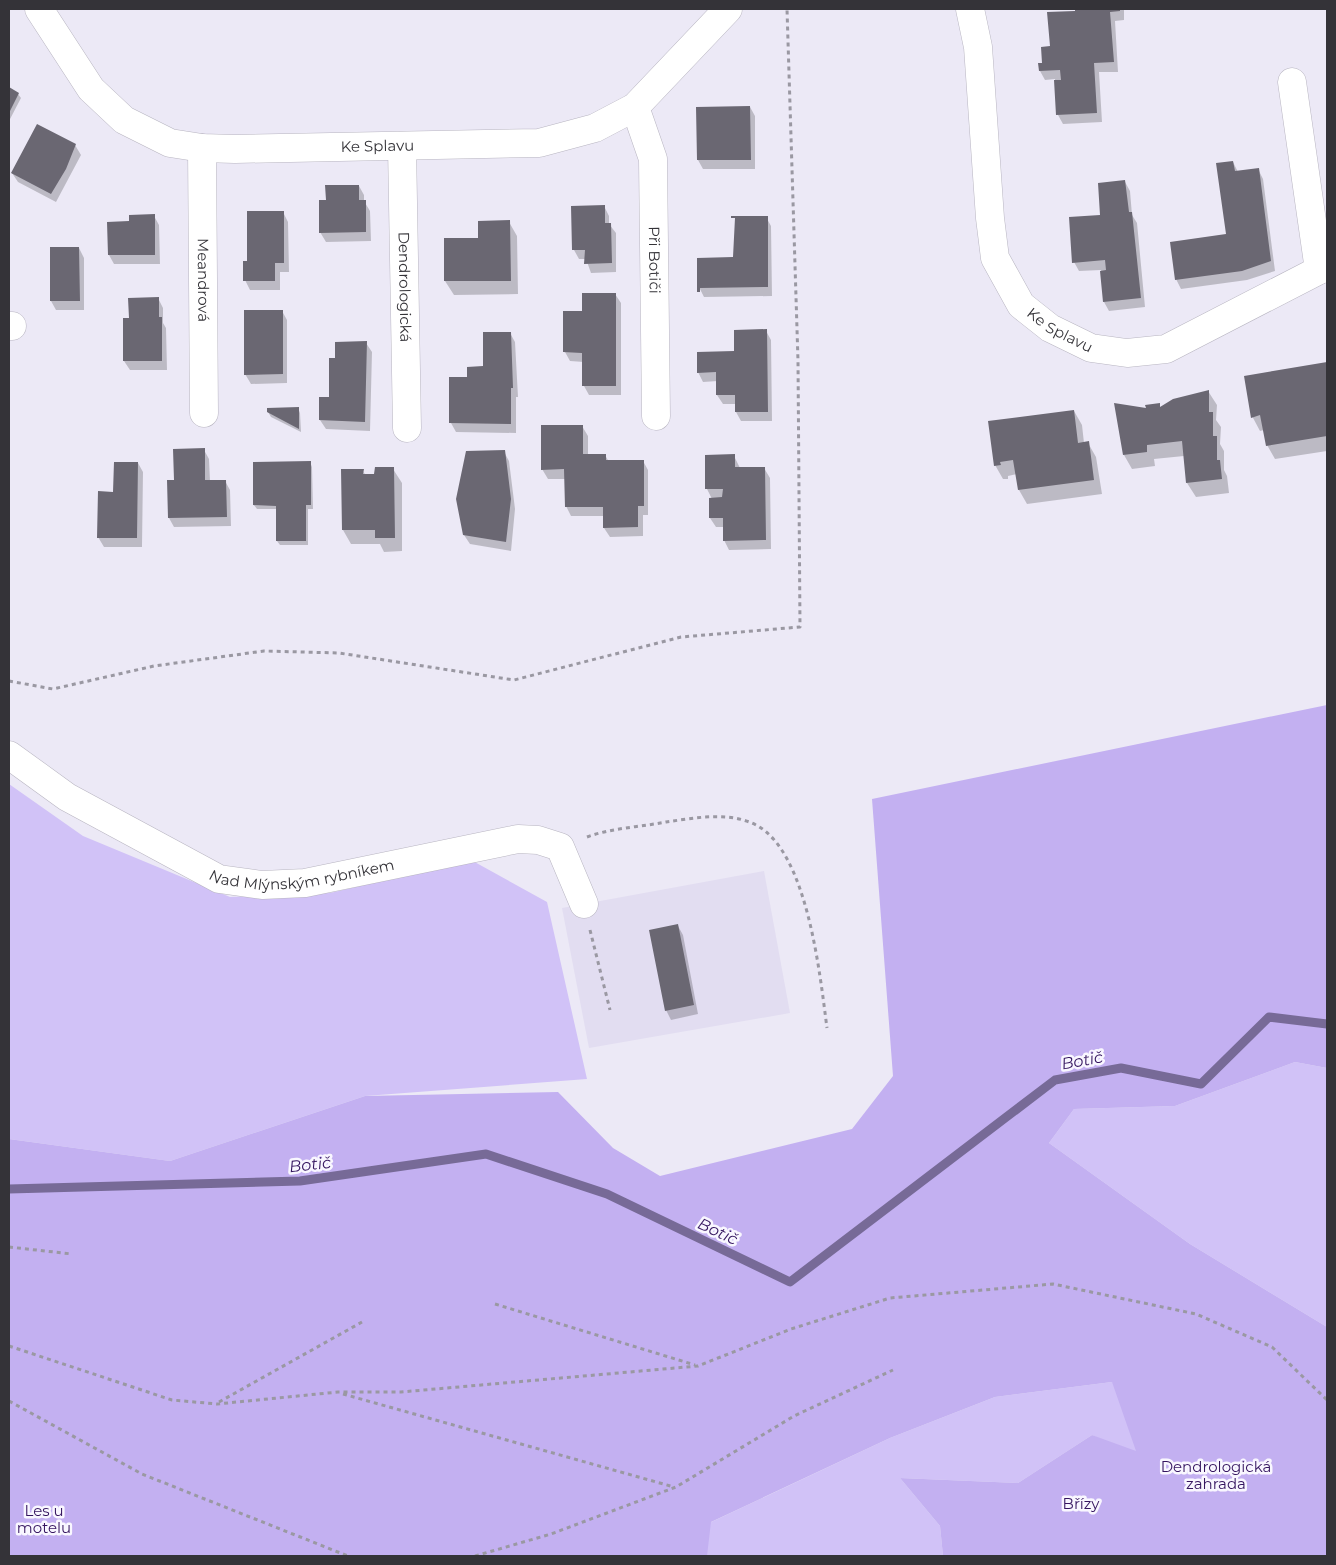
<svg xmlns="http://www.w3.org/2000/svg" width="1336" height="1565" viewBox="0 0 1336 1565" font-family="Montserrat,sans-serif">
<style>
.built{fill:#e2ddf1}
.green{fill:#d1c2f7}
.forest{fill:#c3b0f1}
.shadow{fill:#0003}
.lines{fill:none;stroke-linecap:round;stroke-linejoin:round}
.stream{stroke:#776a97;stroke-width:9}
.building{fill:#6a6772}
.minor-casing{stroke:#b8b5c1;stroke-width:29}
.path{stroke:#9a98a2;stroke-width:3;stroke-dasharray:4 4;stroke-linecap:butt}
.minor{stroke:#fff;stroke-width:28}
.labels{text-anchor:middle;stroke-width:5;stroke-linejoin:round;paint-order:stroke}
.street-label{font-size:15px;fill:#343338;stroke:#f9f7ff}
.park-label{font-size:15px;fill:#351560;stroke:#f9f7ff}
.water-label{font-size:16px;font-style:italic;fill:#351660;stroke:#f9f7ff}
</style>
<rect width="100%" height="100%" fill="#ece9f6"/>
<!-- built -->
<path class="built" d="M764,871L790,1013L589,1048L562,908Z"/>
<!-- green -->
<path class="green" d="M9,784L83,836L230,897L330,893L471,860L547,902L587,1079L365,1096L170,1161L9,1139Z
M1295,1062L1327,1068V1327L1190,1244L1049,1143L1074,1109L1175,1106Z
M1112,1382L1327,1556L1092,1435L1018,1483L900,1478L940,1526L943,1556H639L890,1438L995,1397Z"/>
<!-- forest -->
<path class="forest" d="M1327,705V1068L1295,1062L1175,1106L1074,1109L1049,1143L1190,1244L1327,1327V1556H943L940,1526L900,1478L1018,1483L1092,1435L1136,1451L1112,1382L995,1397L890,1438L711,1522L707,1556H9V1139L170,1161L365,1096L558,1092L613,1148L660,1176L852,1129L893,1076L872,799Z"/>
<!-- shadow -->
<path class="shadow" d="M1077,9H1124V20L1115,21L1118,72H1099L1102,122L1063,124L1058,115L1055,79L1045,80L1040,71Z
M9,89L18,94L21,98L9,121Z
M750,107L755,116V169H703L698,160V108Z
M75,145L81,155L56,202L18,182L12,173Z
M1233,162L1238,172L1258,169L1263,179L1275,271L1247,280L1181,289L1176,279L1227,236Z
M1125,182L1130,191L1132,215L1137,223L1145,307L1109,311L1104,302L1101,270L1079,271L1074,262Z
M359,186L364,195V201L370,211L371,241L326,242L320,232L327,201Z
M604,206L609,216V224L616,233V272L591,273L586,259H579L574,250L573,207Z
M283,212L288,222L289,272H280V290H250L245,280L248,262Z
M154,216L159,225L160,264H114L109,255L108,223H130Z
M766,217L771,226L772,296L704,297L699,287L735,259Z
M509,222L517,236L518,294L454,295L445,281L480,239Z
M79,248L84,258V310H56L51,301Z
M615,294L621,303V395H589L584,386V362L570,361L565,352L583,313Z
M158,298L163,308V323L166,328L167,370H130L124,361L130,319Z
M282,311L287,320V383L251,384L245,374Z
M766,331L771,340L772,421H741L736,412V404H723L717,395L718,381L703,382L698,372L736,353Z
M510,333L515,342L518,397H516V433L456,432L451,423L468,378L484,368Z
M366,343L372,352L370,431L326,429L320,420L331,398L337,359Z
M1327,364V451L1275,459L1267,445L1264,430L1260,431L1252,416L1245,377Z
M1208,391L1217,405L1216,420L1221,427L1220,444L1224,451V470L1227,476L1229,493L1196,497L1187,483L1184,456L1154,459L1155,466L1132,469L1124,455L1147,410L1159,405L1161,408Z
M298,408L300,413L301,432L271,417L268,412Z
M1074,411L1082,425L1084,443H1088L1096,457L1102,494L1027,504L1019,490L1017,474L1008,476V479H1003L995,465L989,422Z
M582,426L588,436V455H605L609,462L643,461L648,470V515H643V536L610,537L604,528V516H571L566,506L565,479H548L542,469Z
M204,450L209,459L210,481H225L230,490L231,526L174,527L169,518L175,481Z
M504,452L509,461L515,509L511,551L470,544L464,535Z
M734,456L740,468H764L770,478L771,549L729,550L724,540V527H716L710,518L712,499L707,489Z
M310,462L312,467L313,509H308V545H280L277,541V509H257L254,505V463Z
M138,463L143,472L142,547H104L98,537Z
M393,469L402,483V551L384,552L380,544H351L343,530L342,471H363L366,476H376Z
M678,926L683,935L698,1014L671,1020L666,1010Z"/>
<g class="lines">
<!-- stream -->
<path class="stream" d="M9,1189L300,1181L486,1154L607,1194L790,1282L1055,1080L1121,1068L1201,1084L1269,1017L1327,1024"/>
</g>
<!-- building -->
<path class="building" d="M1075,9H1120V11L1110,12L1114,62L1094,63L1097,113L1056,115L1054,80H1061L1060,70L1039,71L1038,63H1042L1041,47L1050,46L1047,12L1075,11Z
M9,87L19,93L9,113Z
M750,106L751,160H697L696,107Z
M37,124L76,144L66,169L51,194L11,173Z
M1233,161L1235,171L1259,168L1271,261L1242,271L1175,280L1170,242L1226,234L1216,163Z
M1125,180L1129,212H1132L1141,298L1103,302L1100,271L1106,270L1105,260L1072,263L1069,217L1100,215L1098,183Z
M325,185H359V200H366V232L319,233V200H326Z
M605,205V223H611L612,263L584,264L585,250H572L571,206Z
M247,211H284V263H275V281H243V261H247Z
M155,214V255H108L107,222L129,221V215Z
M731,216H768V287L700,288V292H697V258L733,257L735,218H731Z
M510,220L511,281H444V238H478V221Z
M50,247H79L80,301H50Z
M582,293H616V386H582V353L563,352V311H582Z
M159,297V317H162V361H123V318H129L128,298Z
M244,310H283V374L244,375Z
M767,329L768,412H735V395H716V372L697,373V352L734,351V330Z
M483,332H511L513,388H511V424L449,423V377H467V367L483,366Z
M367,341L365,422L319,420V397H329V358H335V342Z
M1327,362V436L1266,446L1260,415L1251,418L1244,376Z
M1209,390V412H1213V436H1217V460H1220L1222,479L1186,483L1182,441L1147,445V452L1123,455L1114,403L1146,408L1145,405L1160,403V407L1173,399Z
M299,407V429L267,412V408Z
M1074,410L1078,443L1089,441L1094,480L1018,490L1013,460L1000,462L1001,465L994,466L988,421Z
M541,425H583V454H606V460H644V506H638V527L603,528V507H565L564,469L541,470Z
M205,448V480H226L227,517L168,518L167,480H174L173,449Z
M505,450L511,499L506,542L463,535L456,499L466,451Z
M735,454V467H765L766,540L723,541V518H709V498L722,497L723,489H705V455Z
M311,461V505H306V541H276V506L253,505V462Z
M114,462H138L137,538H97L98,491L113,492Z
M375,467H394L395,538H375V530H342L341,469H364L363,474H374Z
M678,924L694,1005L665,1011L649,930Z"/>
<g class="lines">
<!-- minor casing -->
<g class="minor-casing">
<g id="minor">
<path id="s1" d="M39,9L91,89L124,120L170,143L202,148L235,149L539,143L595,128L635,107L728,9"/>
<path id="s2" d="M970,9L978,47L990,218L995,258L1021,305L1050,328L1091,348L1127,353L1166,349L1327,266"/>
<path d="M1292,82L1319,270"/>
<path id="s3" d="M635,107L653,159L656,416"/>
<path id="s4" d="M402,146L407,428"/>
<path id="s5" d="M202,148L204,413"/>
<path d="M9,326H12"/>
<path id="s6" d="M9,755L67,797L219,879L262,885L305,883L518,839L538,840L560,847L584,904"/>
</g>
</g>
<!-- path -->
<path class="path" d="M9,681L53,689L154,666L264,651L339,653L514,680L681,637L800,627L798,361L787,9
M587,837C611,828 640,827 666,822C694,818 729,811 756,825C808,852 820,976 827,1028
M590,930L610,1010
M9,1247L72,1254
M495,1304L695,1365
M9,1346L172,1400L217,1404L338,1392H401L698,1366L791,1329L890,1298L1053,1284L1196,1314L1272,1347L1327,1400
M343,1394L674,1487
M9,1401L142,1474L348,1556
M219,1402L362,1322
M475,1556L551,1534L676,1487L794,1416L893,1370"/>
<!-- minor -->
<use href="#minor" class="minor"/>
</g>
<g class="labels">
<!-- street labels -->
<g class="street-label">
<text dy="5" stroke="none"><textPath href="#s1" startOffset="400">Ke Splavu</textPath></text>
<text dy="5" stroke="none"><textPath href="#s3" startOffset="156">Při Botiči</textPath></text>
<text dy="5" stroke="none"><textPath href="#s5" startOffset="132">Meandrová</textPath></text>
<text dy="5" stroke="none"><textPath href="#s4" startOffset="141">Dendrologická</textPath></text>
<text dy="5" stroke="none"><textPath href="#s2" startOffset="351">Ke Splavu</textPath></text>
<text dy="5" stroke="none"><textPath href="#s6" startOffset="328">Nad Mlýnským rybníkem</textPath></text>
</g>
<!-- park labels -->
<g class="park-label">
<text x="1216" y="1472">Dendrologická<tspan x="1216" dy="17">zahrada</tspan></text>
<text x="1081" y="1509">Břízy</text>
<text x="44" y="1516">Les u<tspan x="44" dy="17">motelu</tspan></text>
</g>
<!-- water labels -->
<g class="water-label">
<text transform="translate(1082 1060) rotate(-10)" y="6">Botič</text>
<text transform="translate(310 1164) rotate(-6)" y="6">Botič</text>
<text transform="translate(718 1231) rotate(25)" y="6">Botič</text>
</g>
</g>
<!-- border -->
<rect width="1336" height="1565" fill="none" stroke="#343338" stroke-width="20"/>
</svg>
